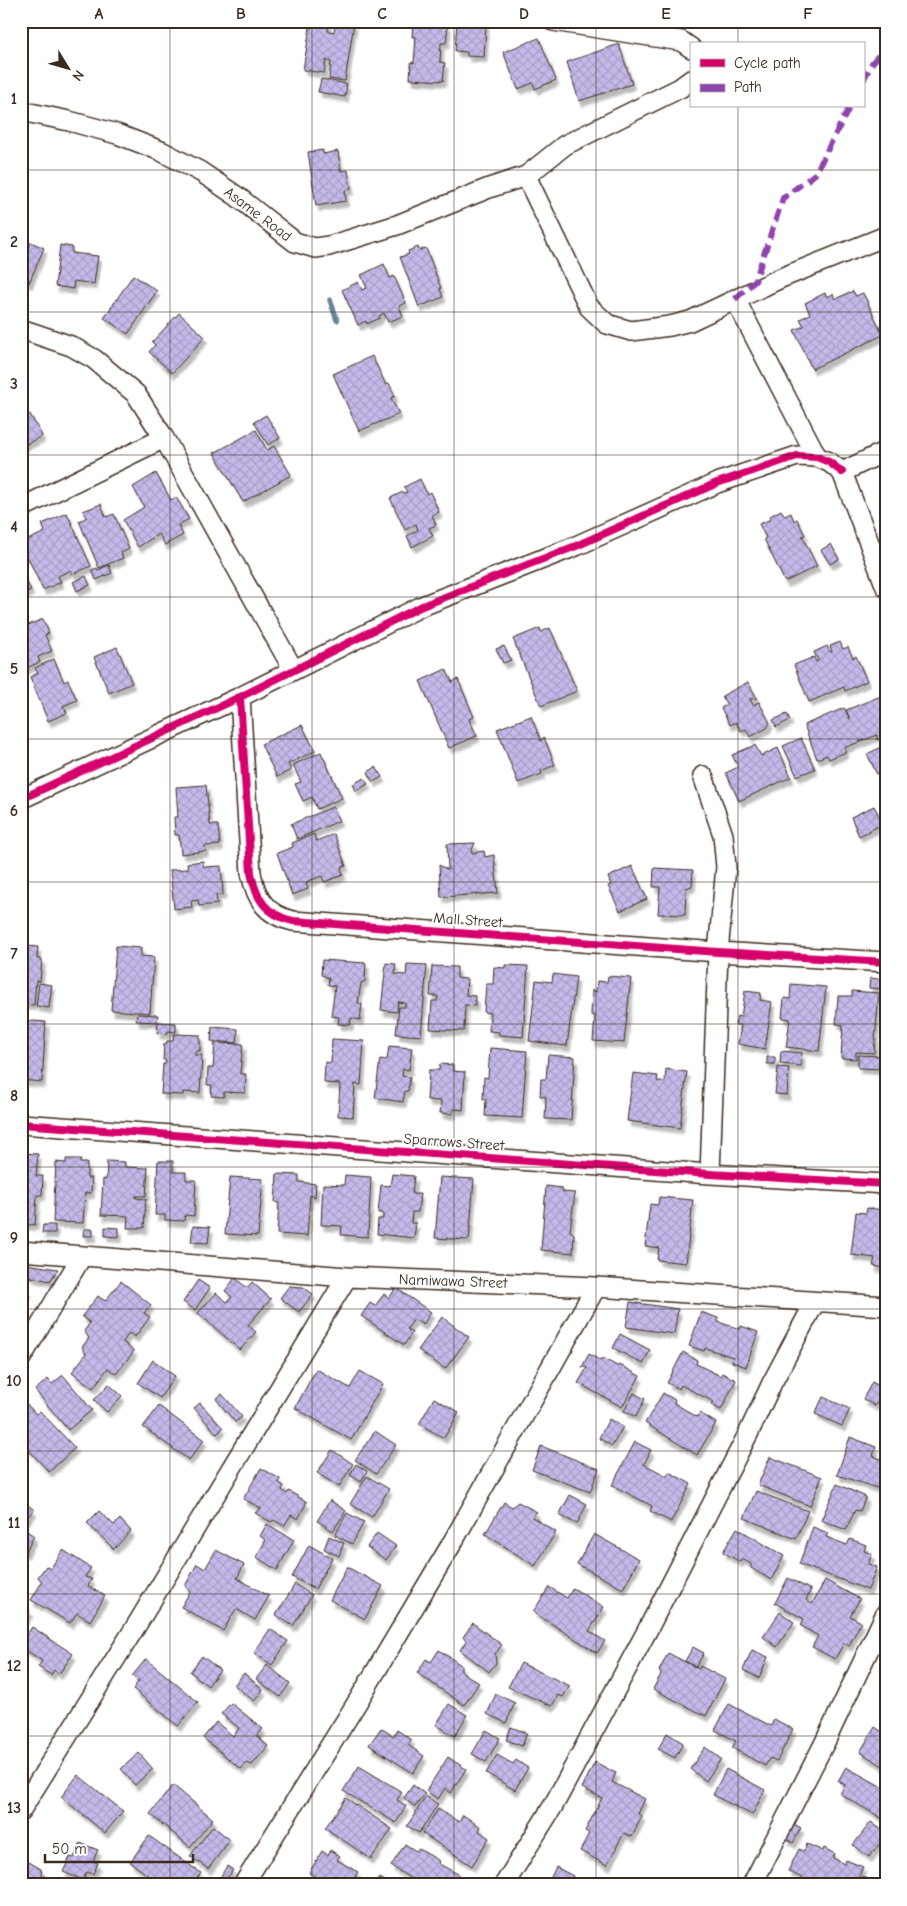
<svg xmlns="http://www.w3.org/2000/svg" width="907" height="1906" viewBox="0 0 907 1906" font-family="'Comic Neue',sans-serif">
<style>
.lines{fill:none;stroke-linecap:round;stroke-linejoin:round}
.stream{stroke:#6b8598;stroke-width:5.5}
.building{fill:url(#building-cross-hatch);stroke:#3b2a1e;filter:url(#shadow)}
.minor-casing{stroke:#3b2a1e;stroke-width:22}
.minor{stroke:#fff;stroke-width:19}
.quiet{stroke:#8e44ad;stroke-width:6;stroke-dasharray:12 6;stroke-linecap:butt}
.cycleway-casing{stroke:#fff;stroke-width:11}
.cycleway{stroke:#d6006c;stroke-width:8}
.grid{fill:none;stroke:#3b2a1e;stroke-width:1;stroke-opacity:0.55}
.labels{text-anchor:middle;stroke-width:4;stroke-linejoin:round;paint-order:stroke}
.street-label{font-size:15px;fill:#3b2a1e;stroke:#fff}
.neatline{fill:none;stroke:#3b2a1e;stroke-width:2}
.grid-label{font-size:16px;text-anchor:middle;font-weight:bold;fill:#3b2a1e}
</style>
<defs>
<pattern id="building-cross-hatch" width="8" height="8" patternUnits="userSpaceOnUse" patternTransform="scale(1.25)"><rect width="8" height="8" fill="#c4b9ea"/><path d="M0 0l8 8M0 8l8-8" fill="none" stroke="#a99fc8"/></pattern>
<filter id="shadow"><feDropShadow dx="3" dy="5.5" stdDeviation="1" flood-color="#0004"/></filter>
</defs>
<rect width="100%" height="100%" fill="#fff"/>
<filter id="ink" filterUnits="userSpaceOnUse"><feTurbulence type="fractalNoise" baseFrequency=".02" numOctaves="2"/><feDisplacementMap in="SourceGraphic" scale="10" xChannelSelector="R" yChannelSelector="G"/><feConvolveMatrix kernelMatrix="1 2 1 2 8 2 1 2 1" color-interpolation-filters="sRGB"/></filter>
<g filter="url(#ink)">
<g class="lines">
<!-- stream -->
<path class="stream" d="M330,300L337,320"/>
</g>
<!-- building -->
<path class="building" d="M311,21L329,23L328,31L334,32L336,21L354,23L345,81L329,79L331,62L326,60L324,73L303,70Z
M413,21L448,24L446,43H441L440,62L445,63L443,81L410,79L411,62L414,63L416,37H412Z
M457,21L486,23L484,57L467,56V52L455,51Z
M539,38L556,80L535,89L533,83L518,89L503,52Z
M619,44L632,84L579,101L567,62Z
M321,79L347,84L345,97L318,92Z
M323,150V154L338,151L341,171L348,170L351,189L345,190L346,201L316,206L308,152Z
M21,242L29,246L31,242L44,248L29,283L21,280Z
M60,245L72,247V253L98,256L94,284L74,281L73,289L55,286Z
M418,247L419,250L426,248L441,288L440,289L443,297L419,307L400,257L409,254L408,251Z
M384,264L390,278L394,276L406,303L399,306L403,316L388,322L384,313L379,316L380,318L367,324L366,321L358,325L342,290L358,282L362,290L367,288L361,275Z
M133,275L157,291L128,334L104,318Z
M853,291L856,296L863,293L883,335L812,369L794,330L804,326L800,319L810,314L805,303L825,293L827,297L833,294L835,299Z
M179,313L205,337L172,373L149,352L155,345L152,342Z
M372,356L386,385L389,383L395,396L391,398L399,414L359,431L333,374Z
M30,414L42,436L21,447V419Z
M266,415L280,438L268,445L254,422Z
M256,430L267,450L274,446L291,475L243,502L214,453Z
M156,473L171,500L176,497L189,519L178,525L183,535L165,545L159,534L138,547L123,520L144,507L133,487Z
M420,479L427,494L430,492L439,512L432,515L436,525L429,528L433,536L412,547L407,536L418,530L416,524L405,530L390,498L403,492L404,493L407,492L404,487Z
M101,504L106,517L114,514L129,549L121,553L123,558L99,568L79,521L86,518L83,511Z
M781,510L785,516L791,513L794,521L797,519L805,535L802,536L817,566L785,582L764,539L766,538L759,524L771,519L770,516Z
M67,513L91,566L73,574L71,570L58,576L61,582L43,590L21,543L45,532L42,524Z
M831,544L839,559L830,564L821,550Z
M109,565L112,573L96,580L92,570L97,568L98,570Z
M21,571L31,590L21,596Z
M86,576L90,585L77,591L73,582Z
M43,619L49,633L45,635L52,651L38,657L40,662L22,670L21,628Z
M540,628L541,632L550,628L577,691L541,706L513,639Z
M840,642L843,649L848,647L853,658L856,656L867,681L845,691L844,687L809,702L794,665L814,657L816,662L818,661L814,652L827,646L830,652H832L830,646Z
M504,646L511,660L503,663L496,649Z
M117,647L132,683L109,693L94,657Z
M54,659L64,682L68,680L77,700L63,706L67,713L48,721L30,677L38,673L35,668Z
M446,669L452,682L458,679L474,717L469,719L477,736L449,748L420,681Z
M748,682L757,698L750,699L753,705L759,702L770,723L767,728L750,737L746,729L741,731L736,722L730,725L721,708L727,705L722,696Z
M886,694V736L877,740V735L844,748L846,752L829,759L827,755L817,759L804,725L844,708L850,719L846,710Z
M787,714L790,720L776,727L773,720Z
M531,716L541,741L544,737L555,765L541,771L542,774L518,783L497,729Z
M302,725L315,751L288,764L291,770L277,777L261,744Z
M801,738L815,769L797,776L783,746Z
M755,745L761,756L778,748L791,777L739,801L726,773L738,767L732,755Z
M886,745V778L884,773L877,774L867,754Z
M321,752L342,798L317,809L312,797L303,801L295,784L301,782L293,765Z
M376,767L382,777L373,782L368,772Z
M364,778L368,784L356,791L353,784Z
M206,785L210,825H218L220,845L205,846L206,851L181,854L179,835H175L174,817H178L176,787Z
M874,806L883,824L859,836L851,817Z
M333,807L339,821L297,839L291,824Z
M314,834L316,841L334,834L346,866L341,867L343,875L324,882L322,876L306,882L308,889L292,895L277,853L293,847L292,843Z
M475,843L471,853L484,851L485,857L494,855L498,893L441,897L439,865L448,870L447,844Z
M203,861L204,867L221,866L223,894L216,895L217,904L199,906L198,900L191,901L192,907L174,909L170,870L188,869L187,863Z
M632,866L647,899L620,911L608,886L611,885L608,877Z
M654,868L693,870L692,886L686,888L685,915L658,914L660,887H653Z
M21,939L26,940V946L38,947L37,959H42L40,981L36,980L34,1005L21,1004Z
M116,946L141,948V956L154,957L150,1013L111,1010Z
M322,960L366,963L365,981L361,983L358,1003L362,1004L360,1020L351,1018L350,1025L338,1024L339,1017L331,1016L335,986L328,985L329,978L321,975Z
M386,963L396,964L395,974L406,975L407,964L427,965L421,1036L396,1034L399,1007H405V1003L398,1002L397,1012L381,1010Z
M505,965L528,966L523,1037L499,1035V1032L489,1031L490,1013L484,1012L486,984H493L494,967L505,968Z
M432,966L457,967V978L467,979L466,995L475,996V1006L465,1005L464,1031L430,1029L432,1001H437L438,996H430Z
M553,974L576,977L567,1046L529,1041L536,980L552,982Z
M608,976L631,978L624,1043L593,1041L595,1016L591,1015L592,990L596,992L597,981L607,982Z
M870,978L886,980L884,989L869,988Z
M39,983L52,985L49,1008L36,1006Z
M791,984L826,987L819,1051L786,1047L790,1019L782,1018L784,998L790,999Z
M745,991L761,993L760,1000L772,1002L765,1049L738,1044L741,1025H735L737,1016L741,1017Z
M852,991L879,993L874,1053L856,1052V1059L841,1058L843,1025L836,1024L838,996H852Z
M137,1014L158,1015L157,1022L136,1021Z
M21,1020L46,1022L42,1082L21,1080Z
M158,1022L176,1023V1032L168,1031L167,1034L157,1033Z
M212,1027L238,1029L237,1043L211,1041Z
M174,1034L200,1035V1051H195V1055H202L200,1093L183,1092V1095L161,1094L163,1064H165L166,1060H163L164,1044H166L167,1041H173Z
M332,1039L364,1041L361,1085L355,1084L353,1117L338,1116L340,1084L324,1083L325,1062L331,1063Z
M215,1043L243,1044L240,1074H246L245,1093L224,1092V1097L211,1096L212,1085H207L208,1068H213Z
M389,1046L412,1048L409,1070L403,1069L402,1076L410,1077L408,1091H405L403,1102L375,1098L380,1059L387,1060Z
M490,1048L527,1051L522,1118L485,1116L486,1099H483L484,1077L488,1078Z
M781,1051L802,1053L801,1066L780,1064Z
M548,1055L575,1057L571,1120L545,1119L546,1097L540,1096L541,1079H546Z
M858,1055L881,1056L880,1069L858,1068Z
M767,1057H775V1064H767Z
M440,1064L453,1065V1071L465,1072L463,1110L453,1109V1114L440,1113L441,1101L427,1100L429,1070H439Z
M778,1067L789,1068L787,1095L775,1094Z
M666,1069L687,1072L680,1128L627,1121L633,1073L658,1076L657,1081L665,1082Z
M21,1153L38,1154L36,1176H43L42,1195H37L35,1225L21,1224Z
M66,1159H81L80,1163H87V1178H92L91,1193H85L83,1223L53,1222L56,1162L66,1163Z
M107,1161L125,1162V1167L148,1168L146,1196H136V1198L146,1199L144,1228H127L128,1216L101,1215L103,1179L106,1180Z
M158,1161H173V1172H186V1180H196L194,1216L185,1215L184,1221L165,1220V1215H155Z
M277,1174L299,1175V1182L316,1184L315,1197L310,1195L307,1236L277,1234L279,1203L275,1202Z
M392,1174L414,1176L412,1194H420L418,1212H412L411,1223H416L414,1238L377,1234L378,1219H383V1213H378L381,1185L390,1186Z
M345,1175L371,1177L368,1237L341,1235L342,1226L321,1225L323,1184L344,1185Z
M230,1177L263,1179L258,1236L225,1234Z
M440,1177L474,1179L469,1240L435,1238Z
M546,1186L562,1188L563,1192L575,1193L570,1231L574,1234L573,1253L541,1250Z
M659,1197L693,1200L686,1263L657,1260L659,1248L645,1246L650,1204L658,1205Z
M867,1208L885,1210L886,1268L873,1266L875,1258L851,1255L856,1212L866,1213Z
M43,1225H55V1233H42Z
M193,1226L210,1227L208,1243L191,1242Z
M105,1227L119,1228V1237L105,1236Z
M84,1229H93V1236H83Z
M26,1264L58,1269L50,1281L31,1277V1275L24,1274Z
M235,1278L247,1288L252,1282L271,1299L248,1325L256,1332L240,1350L198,1313L216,1293L227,1302L232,1297L225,1291Z
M198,1280L210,1288L195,1310L183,1302Z
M121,1281L151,1305L144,1313L150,1317L135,1337L129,1333L123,1342L134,1351L116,1374L108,1368L93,1388L72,1372L86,1354L82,1347L89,1338L84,1331L90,1323L82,1316L98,1296L105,1301Z
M21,1286L29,1291L21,1305Z
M289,1286L303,1287L313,1294L299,1312L280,1298Z
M396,1288L431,1312L423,1325L414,1319L407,1329L412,1333L404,1345L361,1316L370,1303L375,1306L384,1294L389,1298Z
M630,1302L678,1309L674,1334L626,1327Z
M701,1312L718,1318V1322L740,1329L741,1326L758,1332L746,1367L732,1362L733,1357L705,1348L704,1351L689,1346Z
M442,1317L469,1337L445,1369L418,1350Z
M620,1334L650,1350L643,1364L613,1348Z
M683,1352L697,1360L696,1364L721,1376L722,1373L736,1380L721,1410L711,1405L714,1402L681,1385L679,1389L667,1383Z
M589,1354L601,1361L602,1358L619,1367L620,1365L640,1376L622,1407L578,1383L587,1368L582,1367Z
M153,1360L175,1376L160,1398L138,1383Z
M316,1369L350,1388L360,1371L383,1384L351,1440L295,1408Z
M63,1375L92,1410L68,1430L35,1390L48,1379L52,1384Z
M872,1382L885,1389L875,1406L863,1399Z
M109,1384L122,1396L107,1412L94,1400Z
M634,1393L645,1399L636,1417L624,1411Z
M663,1393L675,1400L674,1403L697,1417L700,1413L716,1423L697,1455L645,1423Z
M222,1394L242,1417L235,1422L216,1399Z
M823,1397L850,1409L842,1426L815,1414Z
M434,1398L459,1412L444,1438L419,1424Z
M23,1400L36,1414L40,1411L75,1448L49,1472L25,1446L21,1449V1402Z
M200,1403L223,1428L217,1434L194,1408Z
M159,1406L204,1440L189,1460L143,1427Z
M609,1419L623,1427L612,1446L599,1438Z
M375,1431L396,1445L376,1474L355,1460Z
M850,1437L876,1447L873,1456L884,1460L886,1456V1491L837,1475Z
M635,1442L651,1450L644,1464L667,1476L669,1472L691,1484L671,1522L650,1511L652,1506L612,1485Z
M541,1446L599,1469L590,1492L532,1470Z
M332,1450L353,1464L339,1487L317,1473Z
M770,1457L822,1477L810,1506L758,1485Z
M356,1464L367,1471L361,1482L350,1475Z
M261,1468L280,1479L279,1483L284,1486L282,1490L287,1494L289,1491L307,1502L298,1519L291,1515L284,1526L274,1520L271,1522L255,1513L261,1508L243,1499Z
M367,1476L389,1489L372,1517L350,1504Z
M837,1484L866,1497L860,1511L855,1510L846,1530L821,1520Z
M756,1491L808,1511L796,1539L744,1518Z
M570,1495L587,1504L577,1524L559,1515Z
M21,1499L34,1510L21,1524Z
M330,1500L346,1511L333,1531L317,1521Z
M504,1502L512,1507L518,1502L537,1512L532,1517L556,1532L535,1566L485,1534Z
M99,1511L114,1525L120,1519L131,1531L114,1549L87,1523Z
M347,1513L364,1522L352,1544L335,1535Z
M267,1524L294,1540L277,1570L256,1557L266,1540L260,1536Z
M813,1527L828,1533L826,1537L847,1545L850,1539L866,1545L864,1551L872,1554L868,1564L877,1567L868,1590L799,1564Z
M737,1528L784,1556L771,1580L751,1568V1564L742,1559L740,1562L723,1552Z
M27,1531L34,1536L25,1553L21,1551V1541Z
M377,1533L396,1546L386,1560L367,1547Z
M594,1534L639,1559L623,1589L577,1564Z
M329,1536L344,1543L339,1556L324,1549Z
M309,1545L332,1558L315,1589L292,1577Z
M63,1550L91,1568L85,1577L92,1579L88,1586L105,1596L90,1621L77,1613L70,1623L31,1600L42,1582L38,1577L46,1566L50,1569Z
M216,1550L244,1565L237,1578L269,1596L255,1620L236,1609L223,1631L181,1607L190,1592L185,1586L197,1564L205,1569Z
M347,1567L383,1586L365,1619L330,1600Z
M788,1578L811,1590L806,1600L812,1604L825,1580L860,1599L850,1616L861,1622L849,1646L844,1643L835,1659L812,1647L818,1636L801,1626L804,1619L775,1603Z
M295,1584L312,1595L293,1626L276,1615Z
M549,1587L567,1598L573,1588L604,1607L589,1631L605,1641L597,1653L533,1612Z
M21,1605L30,1611L21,1624Z
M780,1612L794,1622L777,1647L763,1637Z
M473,1623L502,1645L495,1654L496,1663L489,1672L460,1650L466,1641L463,1637Z
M32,1627L73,1654L59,1674L54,1670L51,1675L38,1667L42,1661L21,1647V1643Z
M270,1629L288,1641L272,1665L254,1653Z
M693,1647L704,1653L696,1667L685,1661Z
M439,1650L461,1665V1671L479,1683L464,1705L417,1673L426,1659L431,1662Z
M752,1650L768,1657L759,1678L743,1670Z
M668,1653L699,1669L700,1666L725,1679L706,1716L653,1689L661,1674L659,1671Z
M202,1656L220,1670L208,1686L190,1672Z
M146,1659L198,1702L178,1726L133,1689L139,1681L132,1676Z
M521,1663L570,1686L563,1697L558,1695L552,1706L508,1687Z
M267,1665L290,1683L280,1697L256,1679Z
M244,1673L263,1690L254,1701L234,1685Z
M496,1694L515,1703L506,1723L487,1714Z
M231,1703L263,1729L257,1736L268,1746L252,1765L247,1763L241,1769L203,1738L216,1722L233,1736L239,1728L221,1714Z
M449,1704L467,1715L455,1736L436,1725Z
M729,1704L771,1726L774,1719L793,1729L777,1761L770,1758L765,1766L732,1748L736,1741L715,1730Z
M511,1727L527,1733L522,1746L506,1740Z
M875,1727L884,1733L886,1729V1768L860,1752Z
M381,1728L393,1736L397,1730L412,1740L408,1745L424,1756L413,1773L369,1745Z
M486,1730L500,1738L486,1762L472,1754Z
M667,1733L683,1743L675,1758L658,1749Z
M705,1747L721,1759L706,1781L690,1769Z
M139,1753L153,1769L135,1785L121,1769Z
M497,1755L513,1764L516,1760L528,1768L515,1790L486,1773Z
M448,1757L466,1769L451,1793L445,1788L438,1799L426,1791Z
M595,1762L616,1773L612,1782L645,1799L638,1814L642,1816L632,1837L624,1833L607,1865L580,1851L589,1833L585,1831L602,1798L582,1788Z
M359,1766L402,1792L397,1800L406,1806L396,1823L343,1791Z
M846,1767L886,1789V1813L883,1819L840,1794L845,1785L838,1781Z
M726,1769L765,1790L752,1815L713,1795Z
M78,1775L123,1811L105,1833L61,1797Z
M173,1785L213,1819L190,1847L150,1814Z
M413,1785L425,1794L415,1807L404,1798Z
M426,1796L438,1804L419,1833L407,1826Z
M346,1798L392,1829L371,1859L325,1828Z
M438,1809L459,1822L463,1815L481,1827L479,1831L489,1838L472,1866L422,1833Z
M871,1822L886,1833V1836L869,1857L853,1845Z
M794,1824L801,1828L793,1843L786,1839Z
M213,1826L230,1840L208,1869L190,1856Z
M149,1836L201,1873L192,1885H161L130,1862Z
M80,1843L98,1850L93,1861L98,1863L93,1874L87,1872L83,1880L63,1872L70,1857L74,1858Z
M405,1844L416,1851L419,1849L438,1860L439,1864L460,1875L455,1885H421L391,1866Z
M807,1844L823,1851L824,1848L835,1854L833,1858L844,1864L846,1860L863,1867L855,1885H816L788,1871L799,1849L804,1851Z
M330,1850L340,1856L337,1860L358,1872L351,1885H329L309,1873L322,1851L328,1855Z
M29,1862L41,1869L42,1875L60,1885H21V1866L26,1868Z
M227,1866L233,1870L226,1880L221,1876Z
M556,1867L573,1876L572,1881L581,1885H554L556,1882L551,1877Z
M863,1876L873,1882L871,1885H858Z
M380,1878L392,1885H375Z"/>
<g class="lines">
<!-- minor casing -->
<g class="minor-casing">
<path id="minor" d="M553,21L681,41L691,48
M691,80L680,88L565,145L526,176L589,307L607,324L631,331L670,326L690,321L781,278L886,236
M21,111L69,121L117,134L161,151L201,172L238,197L295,242L315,248L329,246L397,225L489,188L526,176
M735,299L817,457
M21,329L71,346L94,359L136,394L164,438L293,669
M886,451L842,472L886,587
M21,508L164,438
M240,697L251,873C256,899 266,915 293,921L718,952L886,962
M703,776L723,835L726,867L718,952L710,1174
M21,799L240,697L422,606L576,546L717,483L797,456L817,457L829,462L842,472
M21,1124L710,1174L886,1184
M21,1251L347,1277L596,1287L886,1306
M21,1358L82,1256
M21,1810L136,1626L347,1277
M243,1885L358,1701L451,1545L596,1287
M504,1885L553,1806L648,1629L748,1434L772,1383L815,1302
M752,1885L825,1742L886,1613"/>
</g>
<!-- minor -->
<use href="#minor" class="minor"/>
<!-- quiet -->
<path class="quiet" d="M863,81L872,63L886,47
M735,299L755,281L783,198L815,174L850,106"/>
<!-- cycleway casing -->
<g class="cycleway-casing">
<path id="cycleway" d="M240,697L251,873C256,899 266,915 293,921L718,952L886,962
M21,799L240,697L422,606L576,546L717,483L797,456L817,457L829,462L842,472
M21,1124L710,1174L886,1184"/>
</g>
<!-- cycleway -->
<use href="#cycleway" class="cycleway"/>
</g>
</g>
<!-- grid -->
<path class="grid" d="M170,21V1885M312,21V1885M454,21V1885M596,21V1885M738,21V44M738,106V1885M21,170H886M21,312H886M21,455H886M21,597H886M21,739H886M21,882H886M21,1024H886M21,1167H886M21,1309H886M21,1451H886M21,1594H886M21,1736H886"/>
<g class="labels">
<!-- street labels -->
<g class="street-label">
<text transform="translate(258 214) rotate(37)" y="5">Asame Road</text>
<text transform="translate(468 920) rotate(4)" y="5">Mall Street</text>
<text transform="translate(454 1142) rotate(4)" y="5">Sparrows Street</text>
<text transform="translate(453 1281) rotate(2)" y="5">Namiwawa Street</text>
</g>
</g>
<!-- margin -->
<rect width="907" height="1906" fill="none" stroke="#fff" stroke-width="55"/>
<!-- legend -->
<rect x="690" y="42" width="175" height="65" fill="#ffffff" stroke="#b1aaa5"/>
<rect x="700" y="59" width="25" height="8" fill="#d6006c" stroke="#b1aaa5"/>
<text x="734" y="68" font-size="15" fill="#3b2a1e">Cycle path</text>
<rect x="700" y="84" width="25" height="8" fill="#8e44ad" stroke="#b1aaa5"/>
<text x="734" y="92" font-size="15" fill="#3b2a1e">Path</text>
<!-- north arrow -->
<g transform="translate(68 68) rotate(127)" stroke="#ffffff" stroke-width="4" paint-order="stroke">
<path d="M0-4L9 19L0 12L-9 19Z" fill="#3b2a1e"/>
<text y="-8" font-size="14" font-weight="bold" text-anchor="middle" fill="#3b2a1e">N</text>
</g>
<!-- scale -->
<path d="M45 1854v8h148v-8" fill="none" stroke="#3b2a1e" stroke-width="2.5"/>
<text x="52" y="1854" font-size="15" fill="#3b2a1e" stroke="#ffffff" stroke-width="4" paint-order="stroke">50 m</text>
<rect x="28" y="28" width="852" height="1850" class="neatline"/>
<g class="grid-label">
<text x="99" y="19">A</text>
<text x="241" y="19">B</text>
<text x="382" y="19">C</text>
<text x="524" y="19">D</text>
<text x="666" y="19">E</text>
<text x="808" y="19">F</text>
<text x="14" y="104">1</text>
<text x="14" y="247">2</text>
<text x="14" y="389">3</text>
<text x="14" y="532">4</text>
<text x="14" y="674">5</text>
<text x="14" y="816">6</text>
<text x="14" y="959">7</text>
<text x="14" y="1101">8</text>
<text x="14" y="1243">9</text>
<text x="14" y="1386">10</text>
<text x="14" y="1528">11</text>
<text x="14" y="1671">12</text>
<text x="14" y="1813">13</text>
</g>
</svg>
